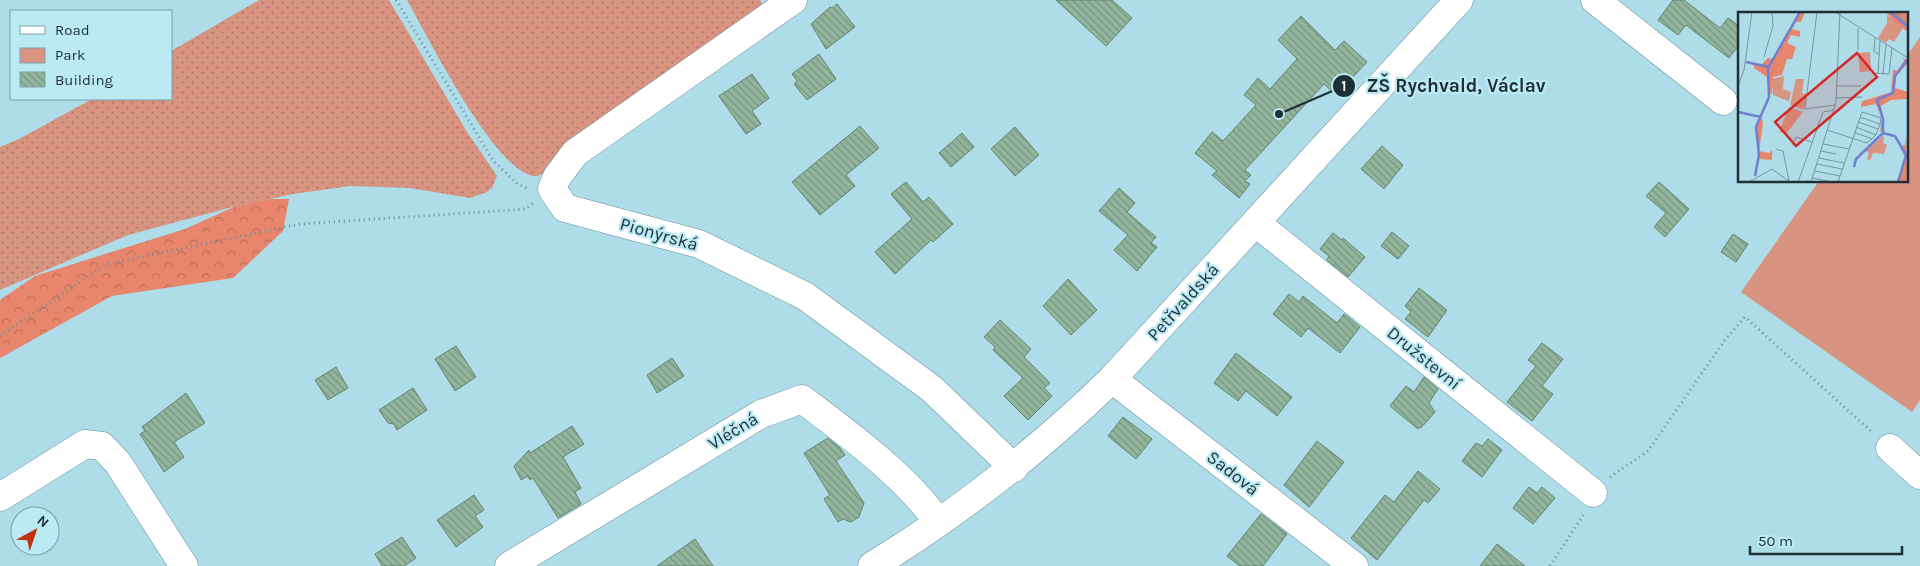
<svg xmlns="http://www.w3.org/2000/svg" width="1920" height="566" viewBox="0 0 1920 566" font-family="Karla,sans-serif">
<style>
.grass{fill:url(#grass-dots)}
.forest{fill:url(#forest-crowns)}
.park{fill:#d99381}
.building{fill:url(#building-back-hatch);stroke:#63846e}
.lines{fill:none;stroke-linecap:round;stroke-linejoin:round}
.minor-casing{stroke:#65919c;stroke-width:29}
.path{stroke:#6d8f98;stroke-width:3;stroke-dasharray:1 4;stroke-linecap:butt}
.minor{stroke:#fff;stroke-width:28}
.labels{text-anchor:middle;stroke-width:4.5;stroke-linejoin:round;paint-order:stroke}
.street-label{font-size:18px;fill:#1e3035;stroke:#bbeaf5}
.inset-river{fill:none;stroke:#717fd2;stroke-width:2.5}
.inset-road{fill:none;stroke:#7497a0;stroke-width:1}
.view{fill:#d62828;fill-opacity:0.15;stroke:#d62828;stroke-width:2.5}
.inset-edge{fill:none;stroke:#1e3035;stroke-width:2.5}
.leader{fill:none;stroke:#1e3035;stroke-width:2}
.callout-dot{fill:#1e3035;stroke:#bbeaf5;stroke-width:2}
.mark-label{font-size:15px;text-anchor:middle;font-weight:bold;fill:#fff}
.callout-label{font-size:19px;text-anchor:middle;font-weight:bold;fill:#1e3035;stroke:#bbeaf5;stroke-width:4.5;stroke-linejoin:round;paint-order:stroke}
</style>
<defs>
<pattern id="grass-dots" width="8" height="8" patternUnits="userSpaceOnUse" patternTransform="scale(1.25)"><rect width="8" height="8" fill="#d99381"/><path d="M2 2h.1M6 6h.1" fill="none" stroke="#af786a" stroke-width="1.8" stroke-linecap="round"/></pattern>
<pattern id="forest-crowns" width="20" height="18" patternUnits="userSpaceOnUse" patternTransform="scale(1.25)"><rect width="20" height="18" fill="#e8866d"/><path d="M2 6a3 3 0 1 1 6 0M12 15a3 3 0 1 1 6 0" fill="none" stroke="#bb6e5a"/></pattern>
<pattern id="building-back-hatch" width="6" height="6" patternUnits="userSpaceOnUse" patternTransform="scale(1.25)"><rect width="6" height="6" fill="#92b59d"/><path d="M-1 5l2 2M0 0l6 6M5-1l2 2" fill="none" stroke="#779481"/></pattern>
</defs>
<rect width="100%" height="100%" fill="#aedce8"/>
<!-- grass -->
<path class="grass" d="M259,0H389L467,132L497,176L492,188L487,192L470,198L410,188L350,186L293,194L236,206L128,235L0,290V147L19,139L92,99H171V51Z
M407,0H760L762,4L758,9L555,162C549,167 543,177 534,176C495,172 427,35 407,0Z"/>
<!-- forest -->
<path class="forest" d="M269,199H289L283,231L233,278L112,296L0,358V300L35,276L185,229L236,206Z"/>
<!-- park -->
<path class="park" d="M1920,37V400L1912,412L1741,292L1819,181H1906V57Z"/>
<!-- building -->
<path class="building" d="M1056,0H1112L1132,18L1106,46Z
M1673,0H1684L1720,28L1728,18L1739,26V45L1729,58L1686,25L1678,35L1658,20Z
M837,4L855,27L826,49L811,24L830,7L832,8Z
M1301,16L1335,50L1344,41L1367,62L1336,95L1324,84L1245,170L1251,175L1245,181L1250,184L1239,198L1212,175L1217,171L1195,153L1212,132L1223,141L1256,105L1244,95L1258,78L1270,89L1297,59L1278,40Z
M819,54L836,79L807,100L794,84L797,81L792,74Z
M752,74L769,98L752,111L761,124L746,134L719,96Z
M860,126L879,148L846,175L855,186L820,215L792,182Z
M1015,127L1039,155L1015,176L991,149Z
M962,133L974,147L951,167L939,153Z
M1382,146L1403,165L1384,189L1361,169Z
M906,182L923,202L929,197L953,224L933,242L931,240L895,274L875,252L912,219L891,194Z
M1659,182L1689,209L1665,237L1654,227L1666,213L1646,196Z
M1119,188L1135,203L1127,212L1156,237L1151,243L1157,247L1137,271L1114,250L1128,235L1099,211Z
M1392,232L1409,246L1398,259L1381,246Z
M1333,233L1342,240L1343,238L1365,257L1348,277L1327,260L1329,256L1320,249Z
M1733,234L1748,244L1736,262L1721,252Z
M1068,279L1097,310L1071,335L1043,306Z
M1419,288L1447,310L1428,337L1405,319L1411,312L1405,306Z
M1289,294L1299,302L1303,296L1337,323L1344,314L1360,327L1340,353L1308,328L1301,337L1273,314Z
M1000,320L1031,349L1024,357L1050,383L1044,388L1052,396L1028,420L1004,396L1023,378L993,350L995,347L984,337Z
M1542,343L1563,359L1542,386L1553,394L1532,421L1507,402L1536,366L1528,360Z
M456,346L476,377L455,391L435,359Z
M1236,353L1292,397L1277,416L1246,391L1238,401L1214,383Z
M672,358L684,376L657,393L647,375Z
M336,367L348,388L328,400L315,380Z
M1424,377L1438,389L1429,403L1435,412L1421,428L1419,427L1418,429L1390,406L1406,386L1414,392Z
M413,388L427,410L397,430L394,424L388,423L379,410Z
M186,393L205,423L174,442L184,457L164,472L140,434L145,431L142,427Z
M1123,417L1152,439L1136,459L1108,436Z
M572,426L584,444L563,457L581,488L575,492L581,504L558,518L533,478L530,480L528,476L521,480L514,466L529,450L530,453Z
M828,438L840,448L845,455L836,461L864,503L859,517L851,522L843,519L838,522L824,499L830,495L804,453Z
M1488,439L1502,450L1482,477L1462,461L1476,443L1482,446Z
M1317,441L1344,462L1309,507L1284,485Z
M1418,471L1440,489L1428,503L1424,500L1377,560L1351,538L1385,495L1394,502Z
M1529,487L1537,493L1542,487L1555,498L1533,524L1513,508Z
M474,495L484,510L475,516L483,527L456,547L437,520Z
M1261,514L1287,534L1263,566H1240L1227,556Z
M402,537L416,558L404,566H382L375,554Z
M695,539L713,566H657Z
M1497,544L1506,551L1525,566H1480Z"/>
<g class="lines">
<!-- minor casing -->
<g class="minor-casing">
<path id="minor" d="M793,0L575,153L557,177L552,189L565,208L699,244L805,296L932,389L1014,468
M1595,0L1723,101
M1256,223L1593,493
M1112,379L1354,566
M1890,448L1920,475
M0,497L85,444L102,446L118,463L184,566
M509,566L761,414L802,399C847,433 906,476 938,522
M872,566C959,513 1039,450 1112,379L1459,0"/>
</g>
<!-- path -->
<path class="path" d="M396,0L494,162L518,184L529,189
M0,336L107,264L300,224L526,209L533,203
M1610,477L1648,451L1725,340L1745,317L1873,433
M1550,566L1584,514"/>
<!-- minor -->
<use href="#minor" class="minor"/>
</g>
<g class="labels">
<!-- street labels -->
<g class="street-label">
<text transform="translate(659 234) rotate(16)" y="6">Pionýrská</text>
<text transform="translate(1183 302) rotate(-48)" y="6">Petřvaldská</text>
<text transform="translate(1424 358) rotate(39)" y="6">Družstevní</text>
<text transform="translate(733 431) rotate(-31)" y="6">Vléčná</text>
<text transform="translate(1233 473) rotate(38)" y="6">Sadová</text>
</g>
</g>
<!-- overview -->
<g transform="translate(1738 12)">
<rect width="170" height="170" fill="#aedce8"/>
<path d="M149,3L165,16L156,30L151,27L148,31L140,26L149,11ZM46,64L45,77L53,80L51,89L35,83L34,67ZM58,67H66L64,81L69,82L66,98L52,93ZM51,95L65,100L48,122L41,120ZM146,123L145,131L149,133L146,142L135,141L132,149L129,147L131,141L128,139Z" fill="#d99381"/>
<path d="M61,0H67L63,10H58L54,17L62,19V25L53,23L49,31L58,35L54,47H49L44,63L35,65L34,82L31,81L29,65L16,56V51L23,53L30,46L34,47ZM148,0H170V20L154,8ZM165,45L170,51L158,64L157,76L170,80V87L153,88L143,94L146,108L144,118L151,123L142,119L144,107L138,92L123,95V92L125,89L153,80L155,57L159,59L166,49ZM23,104L25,111L21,139L31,141L34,138V148L20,147L18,116ZM168,123L170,170H159L167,145L162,134L167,133Z" fill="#e8866d"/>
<path d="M132,40L133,59L122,60L120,41Z" fill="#d99381"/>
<path class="inset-river" d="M152,0L170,15M8,50L31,55M0,100L23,105M145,121L157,124L168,143L160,170M116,155L118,147L145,121V107L139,88L155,81L157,64L170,47M17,164L21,143L18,115L31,85L30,56L62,0"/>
<path class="inset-road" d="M79,0L67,97L97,93M97,0L170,46M156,0L170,12M137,26L136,39L141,43M120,38V16M26,45L35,14L34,0M134,61L151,62L154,36M140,61L142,29M145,62L148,33M0,74L6,58L14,0M99,74H123M98,86L124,85M120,110L140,117M118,115L138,123M89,118L129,131L138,123L142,112L122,105M116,120L134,127M85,132L111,137M54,133L58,125L74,130M38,137L45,139L51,169M83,139L98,142M81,146L106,151M79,152L104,157M77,159L102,164M74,166L95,170M11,170L34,157L52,170M60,170L85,100L96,98M73,170L98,90L102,0M100,170L124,100L143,106L142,112"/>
<path class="view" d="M119,41L139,65L58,134L37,110Z"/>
<rect width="170" height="170" class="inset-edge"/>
</g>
<!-- callouts -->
<path class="leader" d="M1279 114L1344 86"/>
<g class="callout-dot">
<circle cx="1279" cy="114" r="5"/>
<circle cx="1344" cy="86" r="12"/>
</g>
<g class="mark-label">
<text x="1344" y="91">1</text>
</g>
<g class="callout-label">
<text x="1456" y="92">ZŠ Rychvald, Václav</text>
</g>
<!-- legend -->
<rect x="10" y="10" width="162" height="90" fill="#bbeaf5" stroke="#7ca0a8"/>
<rect x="20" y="26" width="25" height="8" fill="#ffffff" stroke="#7ca0a8"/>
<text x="55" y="35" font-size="15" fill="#1e3035">Road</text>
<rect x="20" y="48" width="25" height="15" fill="#d99381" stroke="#7ca0a8"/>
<text x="55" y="60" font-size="15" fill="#1e3035">Park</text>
<rect x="20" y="72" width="25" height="15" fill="url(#building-back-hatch)" stroke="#7ca0a8"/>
<text x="55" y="85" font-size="15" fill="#1e3035">Building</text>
<!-- north arrow -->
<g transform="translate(35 531) rotate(40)"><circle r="24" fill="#bbeaf5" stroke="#7ca0a8"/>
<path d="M0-4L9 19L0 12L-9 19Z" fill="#be350d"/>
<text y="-8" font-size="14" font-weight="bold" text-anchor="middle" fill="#1e3035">N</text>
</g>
<!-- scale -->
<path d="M1750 546v8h152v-8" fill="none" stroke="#1e3035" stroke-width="2.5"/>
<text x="1758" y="546" font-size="15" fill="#1e3035" stroke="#bbeaf5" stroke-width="4" paint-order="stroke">50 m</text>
</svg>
